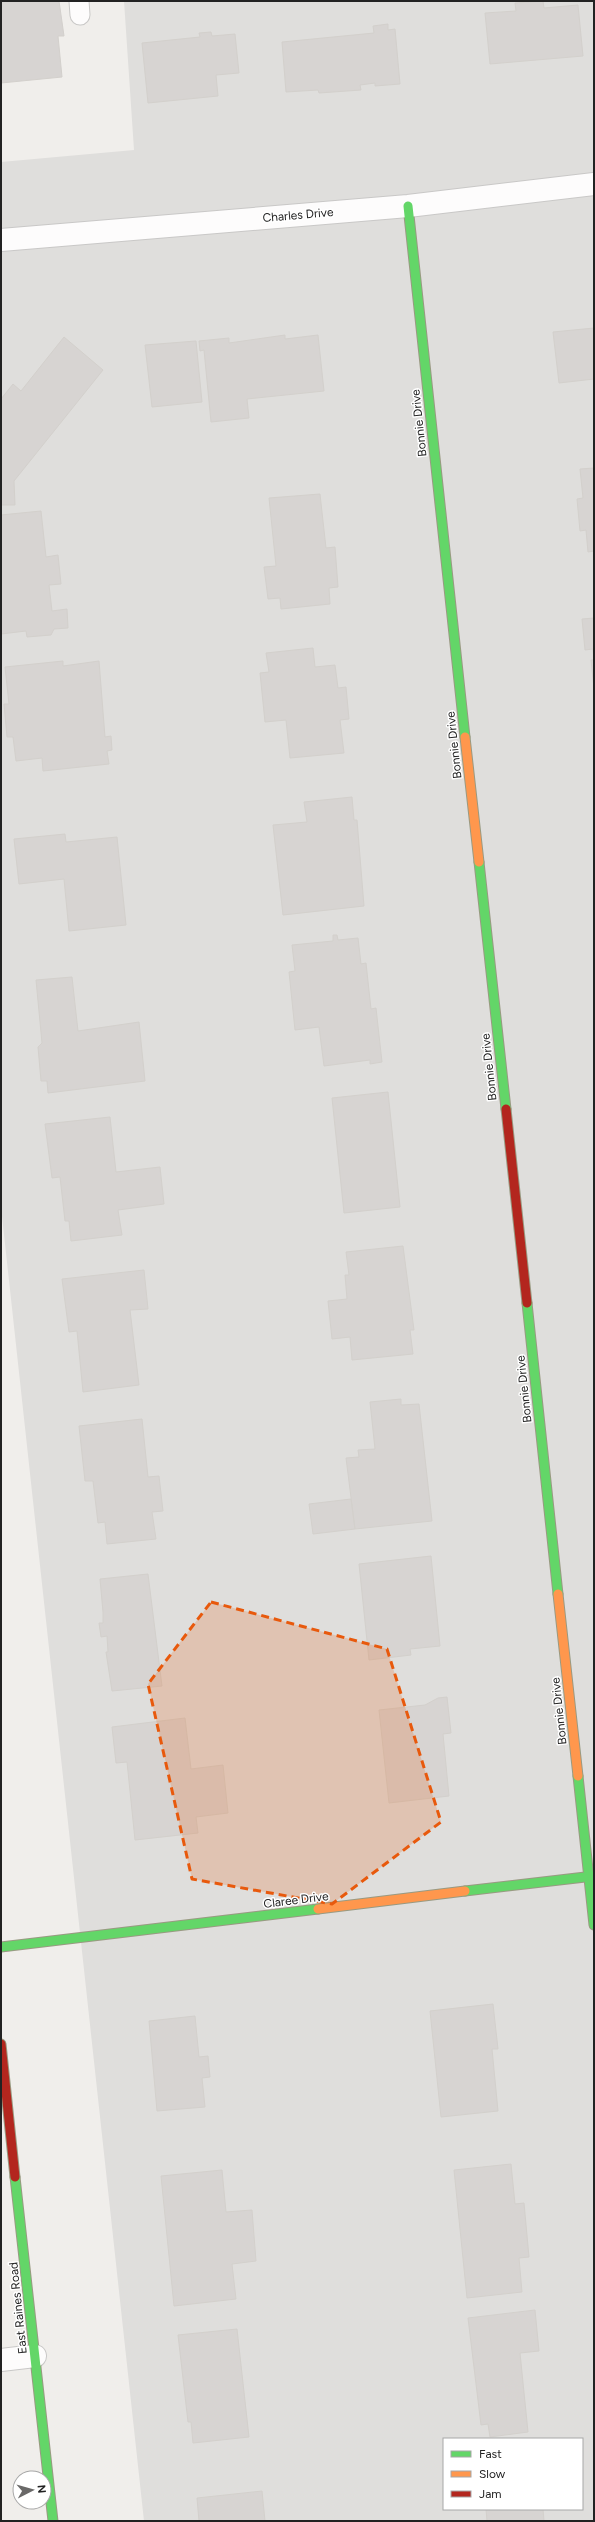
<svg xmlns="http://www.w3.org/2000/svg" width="595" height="2522" viewBox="0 0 595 2522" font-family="Figtree,sans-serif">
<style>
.residential{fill:#dfdedc;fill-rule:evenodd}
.building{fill:#d7d4d2;stroke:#d3d0cc}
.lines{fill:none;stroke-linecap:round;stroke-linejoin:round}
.lane-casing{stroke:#c9c8c7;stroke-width:21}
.street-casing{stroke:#c9c8c7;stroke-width:24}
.fast-casing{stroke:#999a82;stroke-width:11}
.slow-casing{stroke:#999a82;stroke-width:11}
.jam-casing{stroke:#999a82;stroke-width:11}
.lane{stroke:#fdfcfc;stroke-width:19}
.street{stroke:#fdfcfc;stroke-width:22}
.fast{stroke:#63d668;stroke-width:9}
.slow{stroke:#ff974d;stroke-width:9}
.jam{stroke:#b3261e;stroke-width:9}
.marked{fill:#e8590c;fill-opacity:0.2;stroke:#e8590c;stroke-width:3;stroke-dasharray:8 5;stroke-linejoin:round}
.labels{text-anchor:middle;stroke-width:3;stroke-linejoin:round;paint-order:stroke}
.street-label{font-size:12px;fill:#222;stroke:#fff}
</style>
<rect width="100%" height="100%" fill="#f0eeeb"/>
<!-- residential -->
<path class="residential" d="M124,1H594V2521H144L1,1207V162L134,150ZM444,2439H582V2509H444Z"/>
<!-- building -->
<path class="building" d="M1,1H59L64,36H58L62,77L1,83Z
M543,1L544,8L578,5L583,56L490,64L485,13L516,11L515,3Z
M388,24V30L395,29L400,84L375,86V83L360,85L361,90L319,93L318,90L286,92L282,42L374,33L373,26Z
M211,32L212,36L235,34L239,73L216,75L218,96L148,103L142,43L200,37L199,33Z
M594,328V379L559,383L553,332Z
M285,335V339L318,335L324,391L247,399L249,418L211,422L204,350L200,351L199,341L229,338V343Z
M64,337L103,370L14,481L15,505H1V399L13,384L21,391Z
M196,341L202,402L152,407L145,345Z
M594,468V551L588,552L586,530L580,531L577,499L583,498L580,469Z
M320,494L326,548L335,547L338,587L329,588L330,604L281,609L280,598L268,599L264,567L276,566L269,498Z
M41,511L46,557L58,555L61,584L49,585L52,611L67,609L68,628L54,629L51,635L27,637L26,631L1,634V515Z
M594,618V688L591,660H594L593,649L585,650L582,619Z
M313,648L315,667L335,665L338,688L346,687L349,719L340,720L344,753L290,758L286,720L265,722L260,673L269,672L266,653Z
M63,661V666L99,661L105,737L111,736L112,750L107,751L109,764L43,771L42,758L16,761L13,737H7L4,704H9L5,667Z
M352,797L354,820H357L364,906L283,915L273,825L307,822L304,802Z
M65,834L66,842L117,837L126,925L69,931L64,879L19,884L14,839Z
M333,935H337L338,940L358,938L361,964L366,963L371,1009L376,1008L382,1062L370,1064V1060L324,1066L319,1027L295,1030L289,972L295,971L292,945L333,941Z
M72,977L78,1031L139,1022L145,1081L48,1093L47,1081H41L38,1047L42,1043L36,980Z
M388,1092L400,1207L344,1213L332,1098Z
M110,1117L116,1172L160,1167L164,1204L118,1210L122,1235L71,1241L69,1221H65L60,1177L52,1178L45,1124Z
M403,1246L414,1330H410L413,1354L352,1360L350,1337L332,1339L328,1301L347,1299L345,1275H349L346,1252Z
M144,1270L148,1309L130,1310L139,1385L83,1392L77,1331L69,1332L62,1279Z
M401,1399V1405L419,1404L432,1521L355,1529L346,1458L359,1457L358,1450L375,1449L370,1402Z
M142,1419L148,1477L159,1476L163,1511L152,1512L156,1539L107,1544L105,1522L98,1523L93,1481H85L79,1426Z
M351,1499L355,1529L313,1534L309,1504Z
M431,1556L440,1646L410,1649L411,1655L369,1660L359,1564Z
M148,1574L162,1686L112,1691L106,1652H108L107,1636L101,1637L99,1623H103V1612L100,1579Z
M447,1697L451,1733L443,1734L449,1796L389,1803L379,1710L425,1705L438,1698Z
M185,1718L191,1769L223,1765L228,1813L196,1817L198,1833L135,1840L127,1762L116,1763L112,1727Z
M493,2004L498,2049H492L498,2111L441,2117L430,2011Z
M195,2016L199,2057L208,2056L210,2077L202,2078L205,2107L157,2111L149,2021Z
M511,2164L515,2204L524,2203L529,2257L519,2258L522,2292L467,2298L454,2170Z
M222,2170L226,2212L252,2210L256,2261L232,2264L236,2299L174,2306L161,2176Z
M535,2310L539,2351L520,2353L528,2432L490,2437L488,2424L481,2425L468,2318Z
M237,2329L249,2437L193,2443L191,2422H188L178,2335Z
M262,2491L265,2521H199L197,2498Z
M486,2509H543L544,2521H487Z"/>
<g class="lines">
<!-- lane casing -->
<g class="lane-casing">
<path id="lane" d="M79,1L80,15"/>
</g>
<!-- street casing -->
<g class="street-casing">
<path id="street" d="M1,240L408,206L594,184
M1,2360L35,2356"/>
</g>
<!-- fast casing -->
<g class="fast-casing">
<path id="fast" d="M408,206L465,737
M479,862L506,1109
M527,1303L558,1594
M578,1776L594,1925
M465,1891L594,1876
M1,1947L318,1909
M15,2177L53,2521"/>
</g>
<!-- slow casing -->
<g class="slow-casing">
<path id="slow" d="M465,737L479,862
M558,1594L578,1776
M318,1909L465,1891"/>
</g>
<!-- jam casing -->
<g class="jam-casing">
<path id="jam" d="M506,1109L527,1303
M1,2044L15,2177"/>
</g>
<!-- lane -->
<use href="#lane" class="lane"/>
<!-- street -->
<use href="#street" class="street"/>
<!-- fast -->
<use href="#fast" class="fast"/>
<!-- slow -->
<use href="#slow" class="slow"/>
<!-- jam -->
<use href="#jam" class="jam"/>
</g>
<!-- marked area -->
<path class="marked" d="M211,1602L387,1649L441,1822L332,1904L192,1879L148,1684Z"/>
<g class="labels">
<!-- street labels -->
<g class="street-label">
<text transform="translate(298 215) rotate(-5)" y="4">Charles Drive</text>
<text transform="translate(419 423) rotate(-96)" y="4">Bonnie Drive</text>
<text transform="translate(454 745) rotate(-96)" y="4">Bonnie Drive</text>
<text transform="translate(489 1067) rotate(-96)" y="4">Bonnie Drive</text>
<text transform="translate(524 1389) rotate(-96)" y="4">Bonnie Drive</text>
<text transform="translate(559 1711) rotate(-96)" y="4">Bonnie Drive</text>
<text transform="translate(296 1900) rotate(-7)" y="4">Claree Drive</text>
<text transform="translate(18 2308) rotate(-96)" y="4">East Raines Road</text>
</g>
</g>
<!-- border -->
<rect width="595" height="2522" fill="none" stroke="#222222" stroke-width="4"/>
<!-- legend -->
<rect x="443" y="2438" width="140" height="72" fill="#ffffff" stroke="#a7a7a7"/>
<rect x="451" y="2451" width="20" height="6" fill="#63d668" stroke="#a7a7a7"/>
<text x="479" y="2458" font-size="12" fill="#222222">Fast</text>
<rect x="451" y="2471" width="20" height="6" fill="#ff974d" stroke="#a7a7a7"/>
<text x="479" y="2478" font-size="12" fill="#222222">Slow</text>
<rect x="451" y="2491" width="20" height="6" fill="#b3261e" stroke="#a7a7a7"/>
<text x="479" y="2498" font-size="12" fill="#222222">Jam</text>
<!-- north arrow -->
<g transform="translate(32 2490) rotate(84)"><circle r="19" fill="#ffffff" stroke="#a7a7a7"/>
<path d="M0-3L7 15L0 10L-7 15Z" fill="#6a6968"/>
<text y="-6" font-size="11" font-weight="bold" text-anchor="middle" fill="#222222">N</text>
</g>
</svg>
